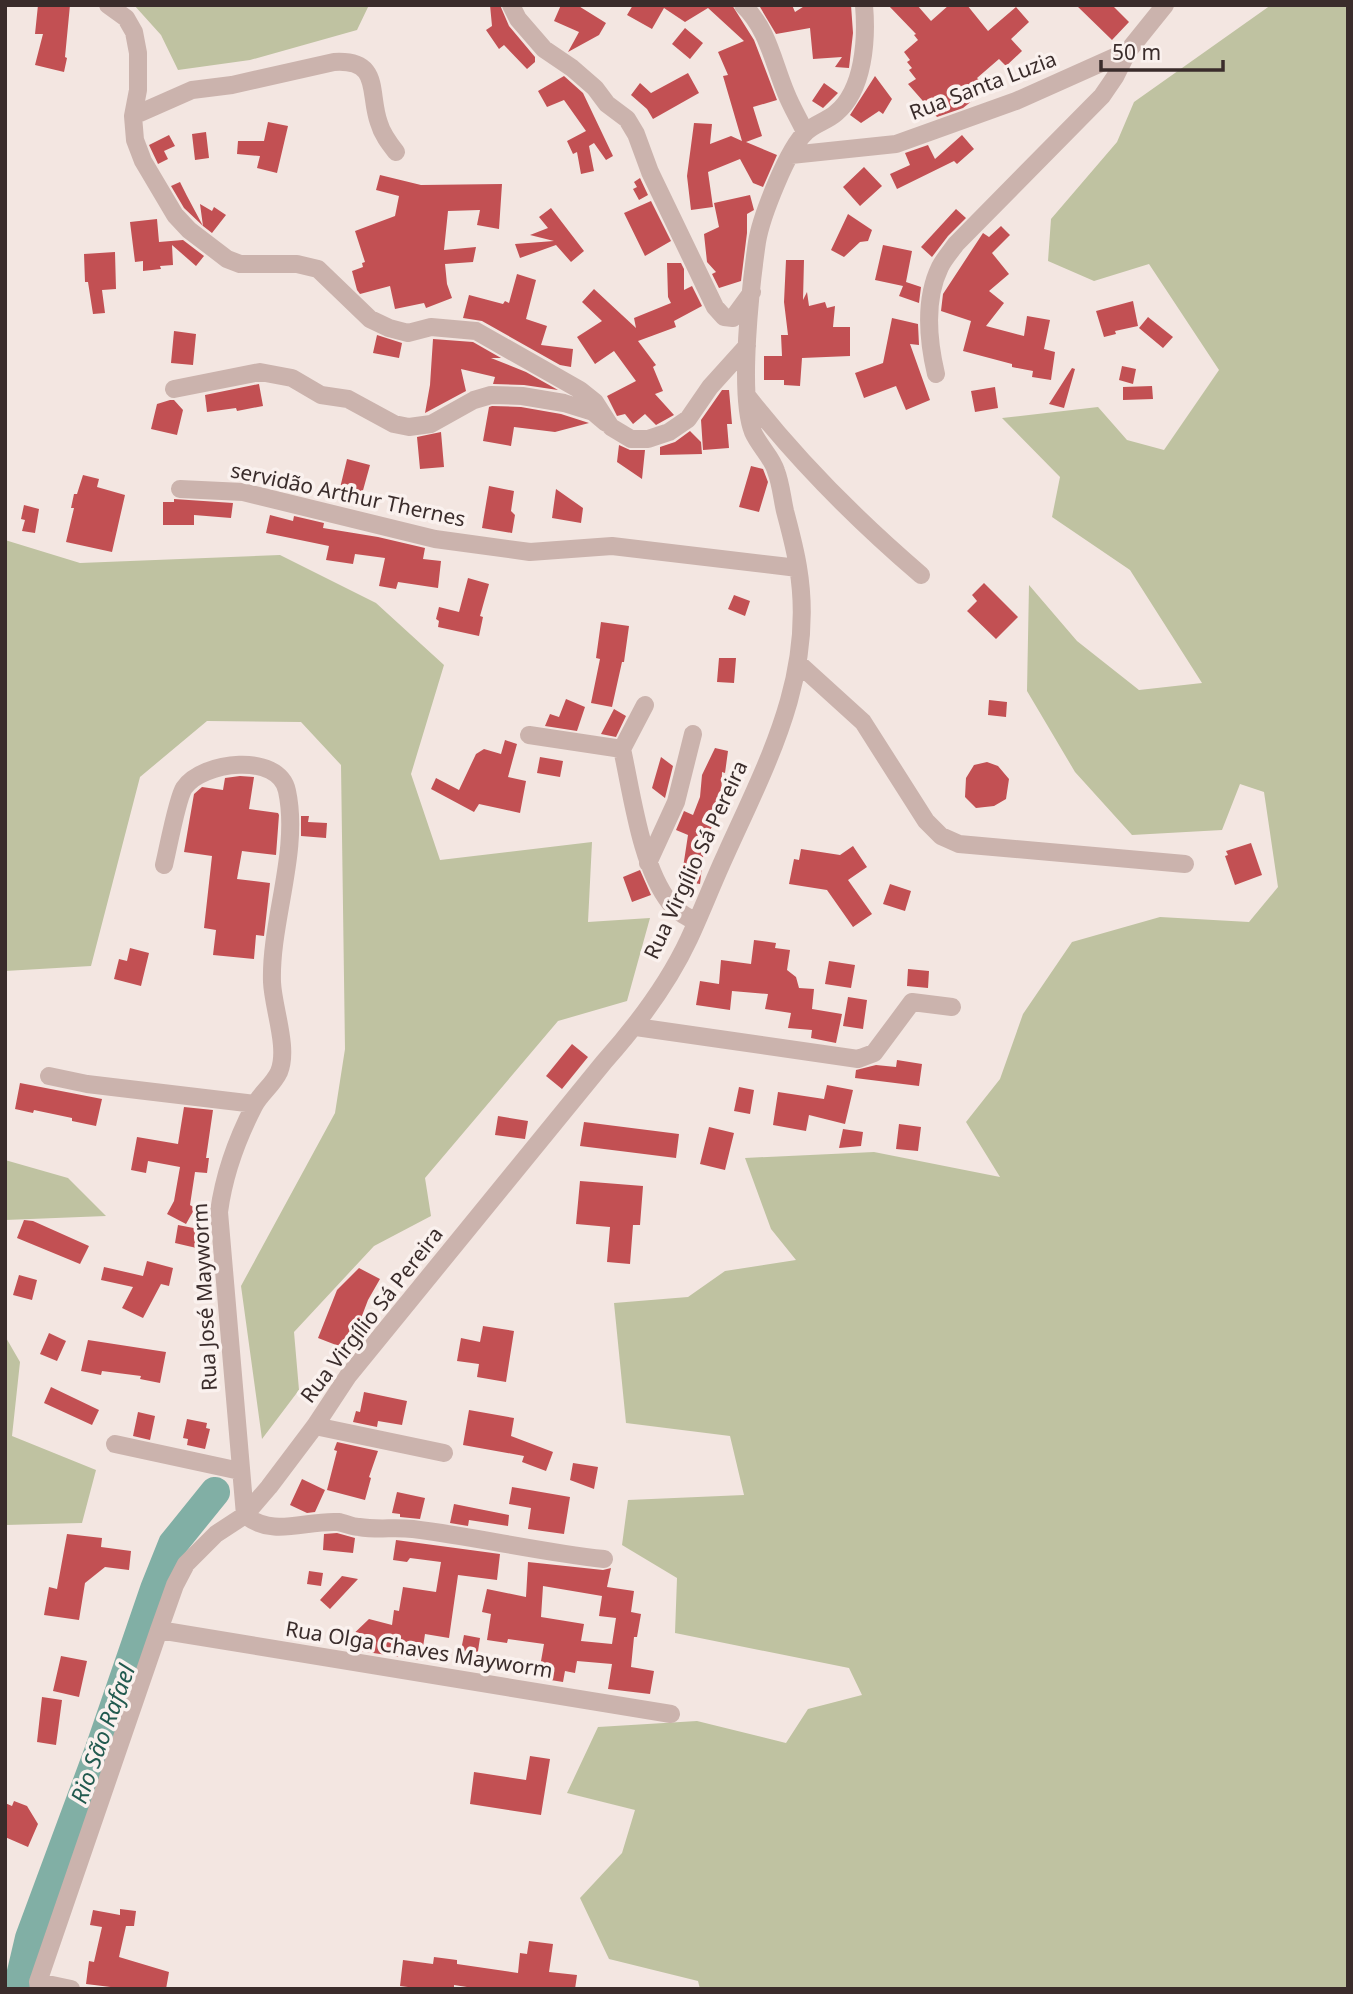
<svg xmlns="http://www.w3.org/2000/svg" width="1353" height="1994" viewBox="0 0 1353 1994" font-family="'Noto Sans',sans-serif">
<style>
.green{fill:#bfc2a1}
.lines{fill:none;stroke-linecap:round;stroke-linejoin:round}
.river{stroke:#81afa5;stroke-width:30}
.building{fill:#c25053;fill-rule:evenodd}
.minor{stroke:#cbb3ad;stroke-width:18}
.labels{text-anchor:middle;stroke-width:7;stroke-linejoin:round;paint-order:stroke}
.street-label{font-size:21px;fill:#3a2c2b;stroke:#faf1ee}
.water-label{font-size:23px;font-style:italic;fill:#225a4f;stroke:#faf1ee}
</style>
<rect width="100%" height="100%" fill="#f3e6e1"/>
<!-- green -->
<path class="green" d="M134,5H369L357,30L250,60L178,70L161,35Z
M1271,5H1348V1989H700L698,1981L609,1959L580,1898L622,1853L635,1810L567,1793L598,1727L697,1721L786,1743L808,1709L862,1695L849,1668L675,1633L677,1578L622,1545L628,1500L744,1495L730,1436L626,1423L614,1303L688,1297L725,1271L796,1260L771,1229L745,1158L874,1152L1000,1177L966,1122L1000,1079L1023,1014L1072,942L1160,917L1249,922L1278,887L1264,792L1240,784L1222,830L1132,835L1075,772L1027,691L1029,585L1077,641L1139,690L1202,683L1130,570L1052,517L1060,477L1002,418L1098,407L1127,440L1164,450L1219,370L1149,264L1094,281L1048,261L1051,219L1117,142L1134,102Z
M5,540L80,563L280,555L376,603L444,665L411,774L440,860L592,842L588,922L650,918L627,1001L558,1021L425,1178L431,1216L374,1246L294,1332L299,1390L262,1439L241,1286L335,1113L345,1049L341,765L301,722L207,721L140,777L91,966L5,971Z
M5,1160L68,1178L106,1216L5,1220Z
M5,1336L20,1362L12,1436L96,1470L82,1523L5,1525Z"/>
<g class="lines">
<!-- river -->
<path class="river" d="M18,1989L30,1938L99,1752L155,1589L173,1544L215,1492"/>
</g>
<!-- building -->
<path class="building" d="M38,5H70L65,57L67,58L64,72L35,65L43,34H35Z
M490,5H500L509,26L535,57V62L527,69L504,45L499,49L486,30L492,26Z
M561,5H577L606,23L599,35L568,52L579,32L554,21Z
M633,5H732L754,40L777,100L753,107L762,136L746,142L777,155L763,187L753,183L740,159L708,172L713,207L691,210L687,176L694,123L712,124L710,144L731,136L742,141L723,76L728,75L718,52L744,41L708,8L685,22L664,8L652,29L627,15Z
M764,5H792L795,12L806,5H851L853,33L849,68L835,67L842,57L813,59L810,28L776,34L760,7Z
M888,5H917L931,21L949,5H967L988,31L1016,7L1029,22L1011,39L1022,51L1006,66L999,59L977,78L987,89L963,108L937,117L908,84L916,79L909,70L912,68L907,62L910,60L904,52L918,40L914,35L916,34Z
M1076,5H1112L1129,22L1112,40Z
M685,28L703,43L690,59L672,44Z
M688,73L699,93L653,119L647,109L631,95L640,83L651,93Z
M564,76L583,93L613,156L606,160L594,143L589,146L594,171L581,174L577,152L573,154L567,141L586,131L564,100L547,107L538,91Z
M875,76L892,99L883,114L879,111L861,123L850,115Z
M824,83L838,93L823,108L812,101Z
M268,122L288,126L277,173L257,168L260,156L237,154L238,141H264Z
M206,132L209,158L195,160L192,134Z
M169,135L175,146L164,151L168,159L158,164L149,145Z
M962,135L974,149L957,164L954,161L897,189L890,174L910,165L905,153L928,145L935,159Z
M864,167L882,186L860,206L843,187Z
M380,175L421,185L502,184L499,229L477,225L480,210L448,211L444,250L476,247L473,262L445,264L447,284L452,298L426,308L424,303L395,309L390,286L360,294L357,290L352,271L363,267L362,263L365,262L355,231L395,216L399,196L376,190Z
M640,178L648,195L639,200L633,189L637,187L634,182Z
M180,182L187,196L203,226L184,208L171,186Z
M750,195L754,210L747,214V233L741,281L719,288L712,274L716,272L707,262L704,234L719,227L714,203Z
M651,201L671,241L645,256L624,213Z
M200,204L212,211L214,207L226,215L212,233L203,226Z
M551,208L584,251L571,262L556,245L520,258L515,244L554,241L530,235L548,228L539,217Z
M956,209L966,218L948,236L932,257L921,247Z
M848,214L872,230L868,241L860,242L844,257L831,250Z
M157,219L159,242L183,240L204,256L196,266L172,245L173,265L160,266L161,269L143,271V261L135,262L130,222Z
M1001,226L1010,235L992,253L1009,274L989,291L1004,303L986,326L1024,336L1027,316L1050,320L1044,349L1055,352L1051,380L1032,377L1033,371L1012,367V364L963,351L971,321L941,311L943,294L983,233L989,237Z
M883,245L912,251L906,282L921,287L919,303L899,296L903,286L875,280Z
M115,252L116,289L102,290L105,313L93,314L88,282H85L84,254Z
M786,260H804L803,300L807,292L809,306L825,302L827,308L835,306L833,327H850V356L802,358L800,386L784,385V380H764V356H782L781,335H788L784,302Z
M667,263H681L684,269V290L692,286L702,306L674,321L676,327L638,341L656,365L653,367L663,391L655,394L674,415L656,425L645,414L633,424L625,414L617,416L607,396L636,381L614,351L595,364L577,337L602,321L582,302L594,289L636,328L634,318L671,303L668,297Z
M517,274L536,280L526,319L547,326L541,345L573,349L571,367L560,365L482,321L463,318L469,295L503,304L505,301L509,303Z
M1133,301L1138,326L1115,331L1116,334L1104,337L1096,311Z
M1148,317L1173,337L1163,348L1139,328Z
M892,318L918,324L919,345L910,344L930,400L906,410L896,386L864,398L855,373L883,363Z
M174,331L196,334L193,365L171,363Z
M377,335L402,343L399,358L373,353Z
M433,339L473,342L501,358H491L526,372L558,390L524,385L493,384L495,377L461,369L466,391L425,413L430,385Z
M1122,366L1136,369L1133,384L1119,380Z
M1072,368L1075,369L1064,408L1049,404Z
M259,384L263,406L237,411L236,408L207,412L205,395Z
M1152,386L1153,399L1123,400V387Z
M995,387L998,408L975,412L971,391Z
M722,390H729L732,424H727L729,448L703,450L701,420Z
M170,400H174L183,410L177,435L151,429L157,404Z
M492,406L521,407L561,414L589,423L555,432L514,427L511,446L483,441L489,407Z
M690,431L701,442L702,454L660,455V447L675,442Z
M441,432L444,467L420,469L417,437Z
M619,445L630,450H645L642,479L617,462Z
M347,459L370,465L362,494L340,488Z
M751,466L763,469L768,482L759,512L739,507Z
M83,475L99,479L97,487L125,495L112,552L66,542L74,508H71L74,494H77Z
M489,486L514,491L511,511L515,515L512,533L482,528Z
M556,489L583,508L581,523L552,518Z
M174,499L233,503L231,518L194,515V525H163V502H174Z
M24,505L39,509L35,533L22,531L25,520L21,519Z
M270,515L293,521L294,516L324,523L323,528L378,537L425,548L423,559L441,561L438,588L398,582L396,589L379,586L385,558L355,554L353,564L326,560L329,546L266,533Z
M468,578L489,584L480,616L483,617L479,636L438,627L439,621L436,619L439,607L459,612Z
M984,583L1018,617L996,639L967,611L977,601L972,595Z
M734,595L750,601L745,616L728,609Z
M601,622L629,626L624,662H622L612,707L591,703L600,659L596,658Z
M719,658H736L734,683L717,682Z
M566,699L585,707L577,731L545,726L550,714L559,717Z
M989,700L1007,702L1006,717L988,715Z
M614,709L626,716L616,737L601,734Z
M505,740L517,744L508,777L526,781L520,813L479,804L474,812L431,789L436,778L459,790L476,754L484,749L501,754Z
M715,748L728,751L725,773L722,772L721,806L724,807L718,822L715,821L705,840L700,884L681,881L688,835L676,830L684,811L693,815L700,797L702,775Z
M540,757L563,761L560,777L537,773Z
M661,757L673,766L665,798L652,788Z
M987,762L998,766L1009,779L1006,799L994,806L976,808L965,797L966,778L974,765Z
M240,776L254,777L249,809L278,813L279,815L276,855L242,851L237,879L270,883L264,936L256,935L254,959L213,955L216,930L204,928L212,856L184,852L194,794L202,787L223,790L225,778Z
M301,816H309L308,822L327,823L326,838L301,836Z
M1251,843L1262,875L1235,885L1225,856L1228,855L1226,851Z
M853,846L867,867L848,880L872,914L853,927L827,890L789,884L794,859L799,860L801,849L840,855Z
M640,870L651,895L632,902L623,877Z
M890,884L911,891L905,911L883,904Z
M754,940L776,943L775,948L790,950L787,970L796,977L799,988L814,989L812,1009L842,1014L836,1043L811,1038L812,1030L788,1028L791,1013L765,1009L768,994L732,991L730,1010L696,1005L700,981L719,984L721,960L751,964Z
M130,948L149,953L141,986L114,979L119,959L127,961Z
M829,961L855,965L851,988L825,984Z
M908,969L929,971L928,988L907,986Z
M848,997L867,1000L863,1029L843,1026Z
M572,1044L588,1057L562,1089L546,1076Z
M897,1060L922,1064L919,1086L855,1078L856,1070L876,1065L896,1067Z
M20,1083L102,1099L96,1126L72,1121V1118L34,1110L33,1113L15,1109Z
M827,1085L853,1090L845,1124L809,1115L806,1131L773,1125L778,1092L824,1099Z
M739,1087L754,1090L750,1114L734,1111Z
M184,1107L213,1110L206,1158H209L207,1173L195,1172L190,1205L195,1208L186,1224L167,1214L174,1201L180,1167L148,1161L146,1173L131,1170L137,1137L178,1144Z
M498,1116L528,1121L525,1139L495,1135Z
M584,1122L679,1134L676,1158L580,1146Z
M899,1124L921,1127L918,1151L896,1149Z
M709,1127L734,1133L725,1170L700,1164Z
M843,1129L863,1132L861,1146L839,1148Z
M580,1181L643,1186L640,1225H633L630,1264L607,1262L610,1227L576,1224Z
M24,1220L33,1221L89,1246L80,1264L17,1238Z
M178,1225L209,1231L205,1250L175,1243Z
M147,1261L173,1268L169,1286L161,1284L143,1318L122,1308L133,1287L101,1280L104,1267L143,1276Z
M359,1268L380,1279L368,1300L349,1350L318,1338L337,1290Z
M19,1275L37,1280L32,1300L13,1295Z
M483,1326L514,1331L506,1382L477,1377L479,1364L457,1361L461,1338L480,1342Z
M49,1333L66,1341L57,1361L40,1354Z
M88,1340L166,1352L160,1383L140,1379L141,1376L102,1371L101,1375L81,1371Z
M51,1387L99,1410L92,1425L44,1403Z
M364,1392L407,1401L402,1425L378,1421L377,1427L353,1422L356,1411L360,1412Z
M469,1410L514,1418L511,1436L553,1452L546,1471L522,1462L524,1456L463,1445Z
M138,1412L155,1416L150,1440L133,1436Z
M187,1419L207,1423L206,1428L210,1429L205,1449L187,1445L188,1439L183,1438Z
M337,1442L378,1451L369,1477L371,1478L365,1500L327,1490L337,1451L334,1450Z
M573,1463L598,1467L594,1489L570,1480Z
M302,1479L325,1490L315,1512L307,1513L290,1505Z
M512,1487L570,1497L564,1534L528,1529L531,1508L509,1504Z
M397,1492L425,1498L420,1519L400,1517V1514L392,1513Z
M454,1504L509,1515L508,1526L469,1520L468,1526L450,1523Z
M337,1533L355,1538L353,1553L323,1550L324,1534Z
M67,1534L102,1538L101,1547L131,1551L129,1570L105,1567L85,1583L79,1620L44,1615L49,1587L57,1589Z
M396,1540L500,1554L497,1580L458,1575L449,1638L425,1634L421,1660L353,1650L355,1644L345,1642L369,1619L392,1625L394,1610L399,1611L403,1587L436,1592L441,1562L410,1558L407,1562L393,1560Z
M528,1562L603,1570L611,1568L607,1587L634,1591L631,1612L641,1614L637,1637H634L631,1667L654,1671L650,1694L608,1689L612,1664L577,1661L575,1673L565,1671L563,1682L538,1678L544,1644L508,1639L507,1643L487,1640L491,1614L482,1612L487,1589L526,1597ZM543,1586L602,1596L599,1616L616,1618L612,1644L581,1641L584,1624L541,1617Z
M309,1571L323,1573L321,1586L307,1584Z
M342,1576L358,1579L330,1609L320,1600Z
M464,1635L480,1638L476,1664L459,1660Z
M61,1656L87,1661L79,1697L53,1691Z
M42,1697L62,1700L56,1745L37,1742Z
M530,1756L550,1759L541,1815L470,1804L474,1772L526,1780Z
M14,1801L27,1806L38,1824L28,1847L5,1837V1803L12,1806Z
M120,1909L136,1911L134,1926H126L119,1957L169,1972L166,1989H127L86,1984L89,1961L94,1962L102,1927L90,1925L93,1910L120,1915Z
M529,1941L553,1944L549,1972L577,1975L575,1989H480L454,1985V1989H424L400,1986L403,1960L433,1964L434,1957L457,1960V1964L518,1973L520,1953L527,1954Z"/>
<g class="lines">
<!-- minor -->
<path class="minor" d="M108,5L126,18L134,32L138,53V90L133,116L135,140L143,161L175,215L189,230L227,259L240,264H297L318,269L370,319L389,328L408,333L431,327L476,331L580,390L595,402L611,427L631,439H648L669,432L688,419L710,387L747,346
M511,5L518,19L544,49L572,68L595,88L607,104L627,119L636,134L650,172L715,307L724,317L733,318L752,292
M743,5C768,29 773,62 786,93C791,106 799,119 805,132
M133,116L192,90L232,85L334,62C382,59 368,93 379,123C382,134 389,143 396,152
M791,155L896,144L1016,101L1128,51L1165,5
M936,374C928,340 924,300 940,267C944,259 951,251 956,244L1102,96L1115,77L1128,51
M174,389L260,372L292,378L321,395L348,399L394,424L409,427L431,424L474,400L491,395L522,396L564,403L593,412L606,423
M748,397C799,462 858,521 921,575
M180,489L243,492L435,539L530,552L612,546L798,568
M798,663L863,722L926,821L941,836L959,844L1185,864
M645,705L622,749C632,794 641,867 670,903C677,912 687,917 696,922
M529,735L622,749
M648,863L676,802L693,734
M164,865C168,849 177,799 184,788C202,761 279,752 287,791C300,851 270,922 272,982C273,1008 289,1048 279,1072C273,1085 260,1094 254,1106C236,1141 224,1174 219,1212L245,1515
M636,1027L858,1059L874,1053L912,1002L952,1007
M49,1076L87,1084L255,1104
M315,1426L444,1453
M115,1444L240,1471
M245,1515C273,1538 305,1520 338,1522C345,1523 352,1527 359,1527C377,1530 395,1527 413,1529C477,1537 540,1552 604,1559
M159,1630L671,1714
M38,1982L71,1989
M39,1989L38,1982L159,1630L175,1585L186,1564L216,1534L245,1515L269,1487L315,1426L348,1376L604,1062C637,1025 668,984 689,939C702,911 713,882 726,854C768,761 816,673 798,567C795,548 790,530 785,511C782,498 781,484 776,471C772,457 759,446 753,432C738,395 751,283 757,242C761,217 788,148 806,132C814,124 827,121 836,113C864,90 867,39 864,5"/>
</g>
<g class="labels">
<!-- street labels -->
<g class="street-label">
<text transform="translate(983 86) rotate(-21)" y="7">Rua Santa Luzia</text>
<text transform="translate(348 495) rotate(12)" y="7">servidão Arthur Thernes</text>
<text transform="translate(696 860) rotate(-65)" y="7">Rua Virgílio Sá Pereira</text>
<text transform="translate(205 1297) rotate(-93)" y="7">Rua José Mayworm</text>
<text transform="translate(372 1315) rotate(-52)" y="7">Rua Virgílio Sá Pereira</text>
<text transform="translate(419 1650) rotate(9)" y="7">Rua Olga Chaves Mayworm</text>
</g>
<!-- water labels -->
<g class="water-label">
<text transform="translate(103 1734) rotate(-70)" y="8">Rio São Rafael</text>
</g>
</g>
<!-- border -->
<rect width="1353" height="1994" fill="none" stroke="#3a2c2b" stroke-width="14"/>
<!-- scale -->
<path d="M1101 60v10h122v-10" fill="none" stroke="#3a2c2b" stroke-width="3.5"/>
<text x="1112" y="60" font-size="21" fill="#3a2c2b" stroke="#faf1ee" stroke-width="5" paint-order="stroke">50 m</text>
</svg>
